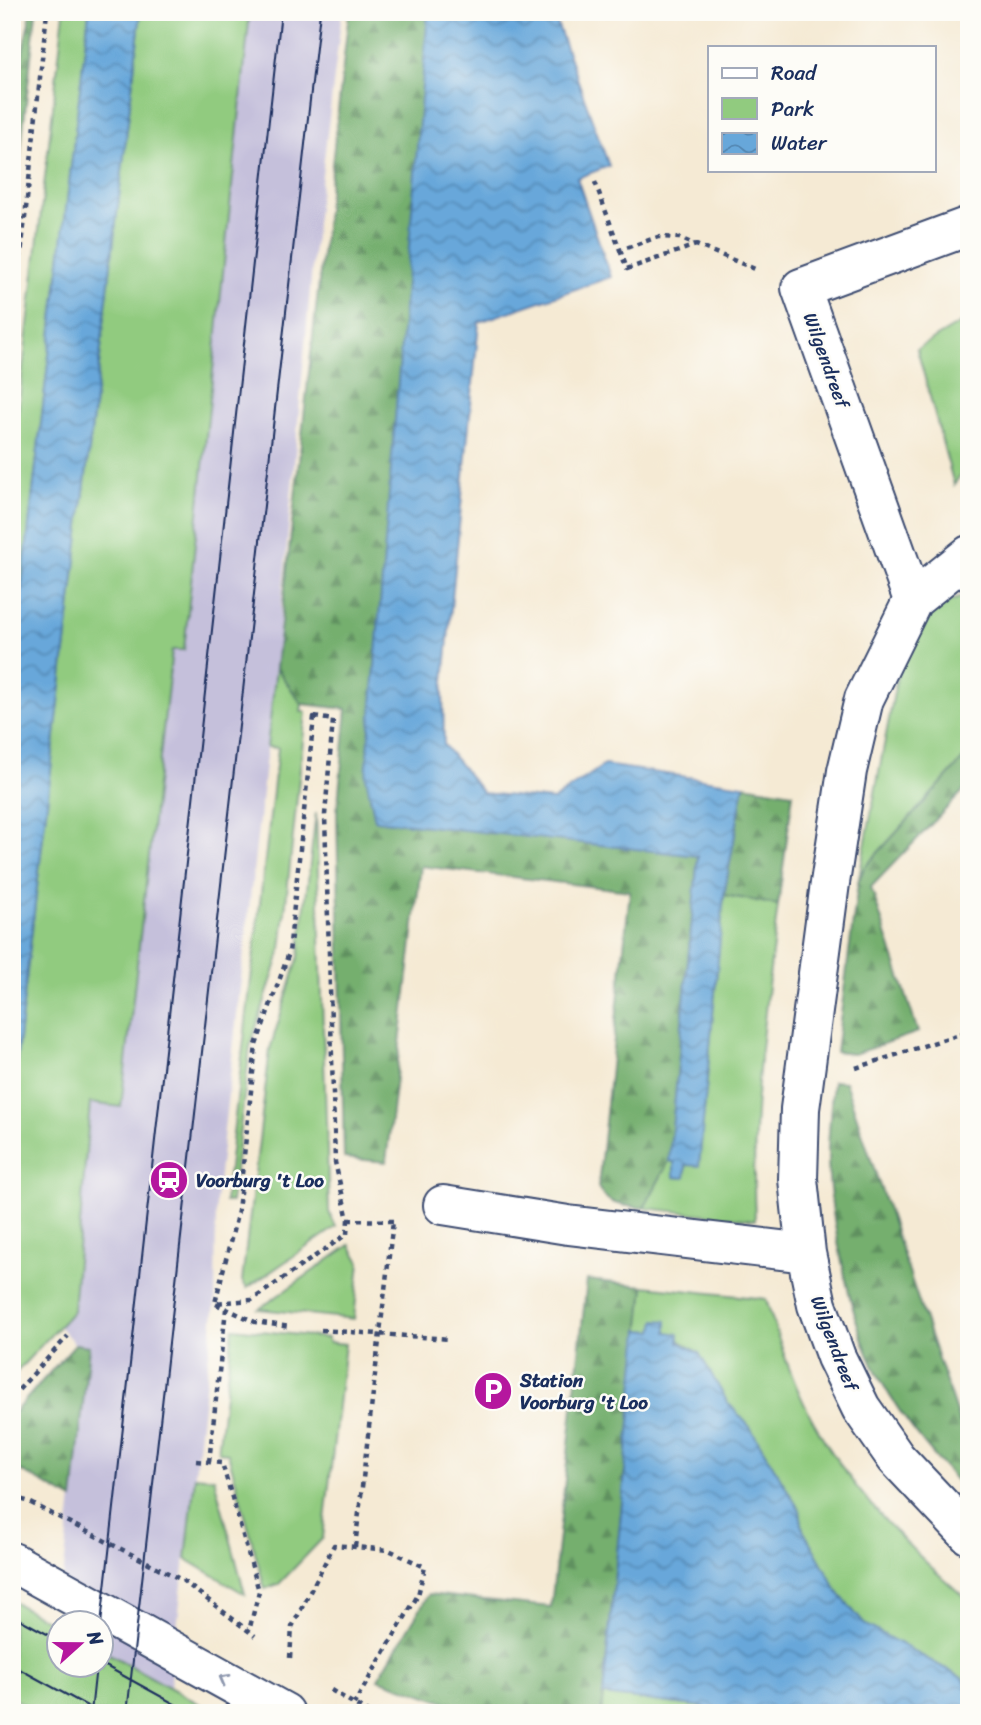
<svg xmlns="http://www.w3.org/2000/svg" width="981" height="1725" viewBox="0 0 981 1725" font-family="Sriracha,sans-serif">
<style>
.industrial{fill:#c5c0db;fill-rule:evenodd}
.green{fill:#91cb7f;stroke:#567d6e;stroke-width:2}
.forest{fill:url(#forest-firs);stroke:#486f66;stroke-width:2}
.water{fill:url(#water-waves);stroke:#416b9c;stroke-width:2}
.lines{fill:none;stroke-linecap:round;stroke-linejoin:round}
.minor-casing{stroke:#3c4b70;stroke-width:42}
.major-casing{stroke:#3c4b70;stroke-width:42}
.path{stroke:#3c4b70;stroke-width:4.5;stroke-dasharray:5 5;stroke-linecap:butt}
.minor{stroke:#fff;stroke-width:38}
.major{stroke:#fff;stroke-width:38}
.tram{stroke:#1b2f5e;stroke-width:2}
.oneway{stroke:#8d97ae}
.labels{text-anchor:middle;stroke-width:5;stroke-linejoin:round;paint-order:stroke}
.street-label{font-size:19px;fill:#1b2f5e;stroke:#fdfcf7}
.poi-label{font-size:19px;font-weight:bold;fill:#1b2f5e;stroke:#fdfcf7;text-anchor:start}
</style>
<defs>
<pattern id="forest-firs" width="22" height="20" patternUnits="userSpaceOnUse" patternTransform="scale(1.75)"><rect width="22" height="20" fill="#74af6e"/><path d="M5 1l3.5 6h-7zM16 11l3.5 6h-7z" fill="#5e8f5e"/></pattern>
<pattern id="water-waves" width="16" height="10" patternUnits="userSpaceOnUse" patternTransform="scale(1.75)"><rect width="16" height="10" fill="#67a7da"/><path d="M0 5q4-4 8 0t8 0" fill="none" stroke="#5488b4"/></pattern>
</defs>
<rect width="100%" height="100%" fill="#fdfcf7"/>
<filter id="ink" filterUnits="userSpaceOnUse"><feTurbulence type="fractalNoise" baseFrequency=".0143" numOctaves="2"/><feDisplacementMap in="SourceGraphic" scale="14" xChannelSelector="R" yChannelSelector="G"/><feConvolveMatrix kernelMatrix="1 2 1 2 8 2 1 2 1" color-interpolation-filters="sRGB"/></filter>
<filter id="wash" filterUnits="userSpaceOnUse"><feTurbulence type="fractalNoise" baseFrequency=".00686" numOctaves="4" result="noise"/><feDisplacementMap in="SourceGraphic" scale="28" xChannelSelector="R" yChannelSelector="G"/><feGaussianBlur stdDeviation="1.57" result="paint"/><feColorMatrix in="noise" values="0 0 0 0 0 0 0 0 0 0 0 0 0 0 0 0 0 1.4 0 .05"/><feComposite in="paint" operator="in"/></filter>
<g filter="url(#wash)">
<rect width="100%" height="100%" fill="#f5ead4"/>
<!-- industrial -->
<path class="industrial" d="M232,12H342L316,224L274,686L216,1201L215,1303L167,1713H48L89,1346L75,1344L59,1326L73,1311L90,1103L121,1106L172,649ZM60,1624H102V1666H60Z"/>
<!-- green -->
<path class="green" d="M64,12H89L12,671V464Z
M141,12H250L184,650H172L121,1107L90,1103L73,1311L12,1377V1098Z
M969,318V461L954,485L917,349Z
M962,597L969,598V753L864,868L858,883L899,666L915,628L936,606Z
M276,668L302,704L301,712H306L281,950L250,1047L231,1202H225L278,748L267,747Z
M316,813L329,1212L336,1227L247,1288L242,1281L270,1049L299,956Z
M724,895L778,905C765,1010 750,1114 755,1220L644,1208L669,1161L674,1162V1177L685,1178L686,1165H699Z
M350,1245L360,1262L354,1319L259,1309Z
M644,1286L766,1299C780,1344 795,1392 820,1433C856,1496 914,1554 969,1601V1691L964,1679L864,1624L839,1594L803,1530L800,1511L750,1427L728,1403L699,1353L667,1332V1321H662L654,1331L639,1330Z
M233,1328L328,1338V1342L345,1344L323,1538L279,1584L265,1589L228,1453L218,1452Z
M195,1476L214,1478L245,1594L186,1559Z
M12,1601L59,1627L60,1666H102V1650L216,1713H40L12,1698Z
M603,1695L704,1707L715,1713H601Z"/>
<!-- forest -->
<path class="forest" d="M31,12H36L12,231V76L20,64Z
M349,12H429L376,820L698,855L669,1161L644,1208C624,1205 608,1207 598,1187L630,891L421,866L386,1162L344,1158L337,813L347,709L302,704L276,668Z
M969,753V785L871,887L918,1032L854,1054L836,1052L858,883L864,868Z
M744,785L793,793L778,905L724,895Z
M833,1081L845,1082L969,1451V1494C932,1456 896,1413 873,1365C850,1317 827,1204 828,1150C829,1127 831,1104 833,1081Z
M587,1280L644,1286L601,1713H476L378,1679L429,1594L551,1607Z
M75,1344L89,1346L73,1500L12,1466V1415Z"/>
<!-- water -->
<path class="water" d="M89,12H141L12,1098V671Z
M428,12H553L609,166L577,178L611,277L479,322L443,691L444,745L483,793L553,800L604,765L744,785L724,895L699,1166L686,1165L685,1178L674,1177V1162L669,1161L698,856L375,820L366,777Z
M656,1320L667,1321V1332L679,1334V1342L699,1353L728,1403L750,1427L800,1511L803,1530L839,1594L864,1624L964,1679L969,1691V1713H715L704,1707L603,1695L639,1330L654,1331Z"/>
</g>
<g filter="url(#ink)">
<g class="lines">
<!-- minor casing -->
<g class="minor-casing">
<path id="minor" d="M969,555L913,600L864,699L847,771L830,883L800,1109L798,1179L806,1253L817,1305L836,1357L861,1408L896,1458L969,1535
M913,600L801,288L969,226
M443,1205L568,1225L806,1253"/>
</g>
<!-- major casing -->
<g class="major-casing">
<path id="major" d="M12,1562L285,1713"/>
</g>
<!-- path -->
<path class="path" d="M595,182L620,250L658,237L679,238L755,269
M620,250L627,269L696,245
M12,339L47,12
M314,717L333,720L325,815L335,1162L348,1220L347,1234L252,1300L215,1303L238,1211L256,1045L289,953Z
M856,1068L969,1031
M348,1220L393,1221
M216,1304L255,1322L291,1327
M321,1330L450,1339
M12,1397L68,1336
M196,1461L222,1463L259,1591L249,1631
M209,1462L226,1309
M12,1497L27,1501L182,1580L255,1636
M355,1547L393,1221
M290,1658L292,1627L334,1545L389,1550L425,1567L418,1595L354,1704
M331,1690L369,1713"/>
<!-- minor -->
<use href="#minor" class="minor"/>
<!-- major -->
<use href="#major" class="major"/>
<!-- tram -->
<path class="tram" d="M12,1615L60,1641
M101,1624L281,12
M102,1664L191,1713
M12,1665L100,1713
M91,1713L96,1666
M127,1713L320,12"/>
</g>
<!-- one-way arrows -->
<defs><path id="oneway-chevron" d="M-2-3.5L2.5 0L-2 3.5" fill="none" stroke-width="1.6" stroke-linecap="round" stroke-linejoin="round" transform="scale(1.75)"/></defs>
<use class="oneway" href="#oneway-chevron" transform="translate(224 1679) rotate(-151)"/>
</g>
<!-- icons -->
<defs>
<g id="station-disc" transform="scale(2.0125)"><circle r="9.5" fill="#b5179e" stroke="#fdfcf7"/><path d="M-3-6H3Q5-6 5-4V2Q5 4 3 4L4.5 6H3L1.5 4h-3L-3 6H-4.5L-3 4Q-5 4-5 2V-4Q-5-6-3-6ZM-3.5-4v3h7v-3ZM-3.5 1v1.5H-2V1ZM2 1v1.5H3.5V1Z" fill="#fff"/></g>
<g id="parking-disc" transform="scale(2.0125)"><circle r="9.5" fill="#b5179e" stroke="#fdfcf7"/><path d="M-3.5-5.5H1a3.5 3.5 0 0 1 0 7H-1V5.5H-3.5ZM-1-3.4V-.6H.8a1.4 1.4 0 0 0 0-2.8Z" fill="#fff"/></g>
</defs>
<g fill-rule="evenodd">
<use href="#station-disc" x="169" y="1180"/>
<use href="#parking-disc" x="493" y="1391"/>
</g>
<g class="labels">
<!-- street labels -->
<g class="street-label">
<text transform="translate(827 360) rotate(70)" y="7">Wilgendreef</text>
<text transform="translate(835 1343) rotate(69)" y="7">Wilgendreef</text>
</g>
<!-- poi labels -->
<g class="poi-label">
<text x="196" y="1187">Voorburg 't Loo</text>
<text x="520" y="1387">Station<tspan x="520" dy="22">Voorburg 't Loo</tspan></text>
</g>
</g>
<!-- margin -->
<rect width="981" height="1725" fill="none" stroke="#fdfcf7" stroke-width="42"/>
<!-- legend -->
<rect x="708" y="46" width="228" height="126" fill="#fdfcf7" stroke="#a3aaba" stroke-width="2"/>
<rect x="722" y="68" width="35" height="10" fill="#ffffff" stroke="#a3aaba" stroke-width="2"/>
<text x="771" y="80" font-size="21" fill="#1b2f5e">Road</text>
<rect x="722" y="98" width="35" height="21" fill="#91cb7f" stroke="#a3aaba" stroke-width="2"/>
<text x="771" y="116" font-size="21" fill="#1b2f5e">Park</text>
<rect x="722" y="133" width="35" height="21" fill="url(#water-waves)" stroke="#a3aaba" stroke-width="2"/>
<text x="771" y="150" font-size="21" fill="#1b2f5e">Water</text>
<!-- north arrow -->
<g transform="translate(80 1644) rotate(69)"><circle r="33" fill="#fdfcf7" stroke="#a3aaba" stroke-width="2"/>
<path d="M0-5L12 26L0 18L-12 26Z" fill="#b5179e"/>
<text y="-10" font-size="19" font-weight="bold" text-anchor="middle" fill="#1b2f5e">N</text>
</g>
</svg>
